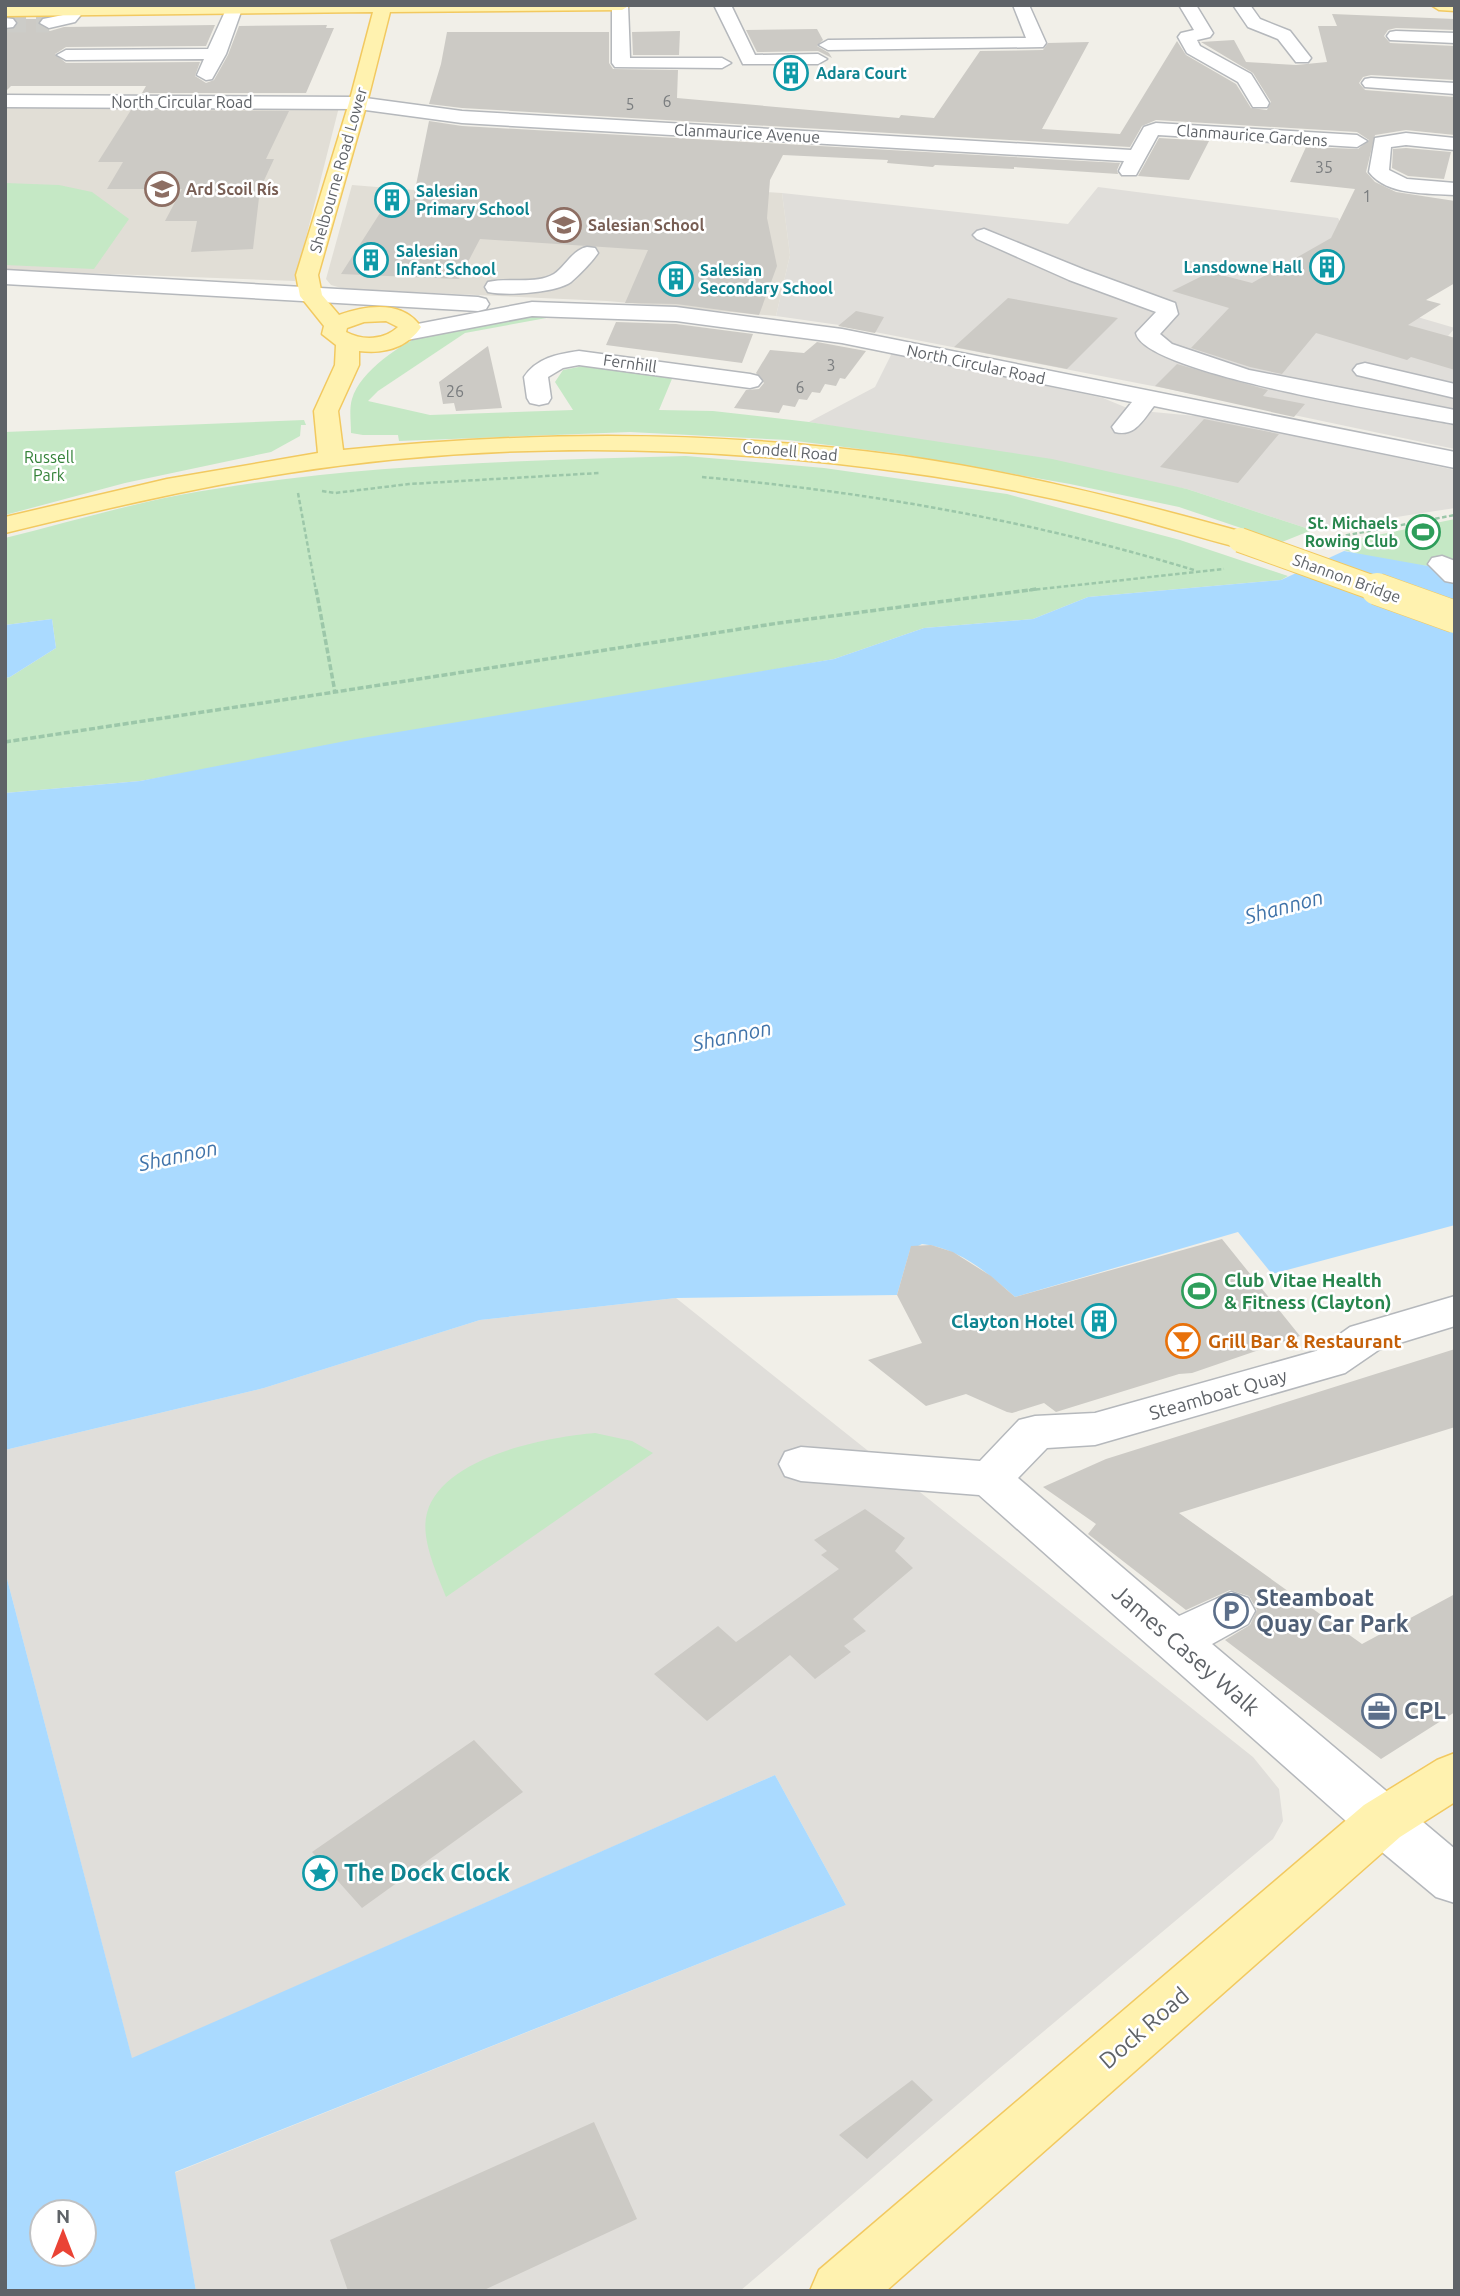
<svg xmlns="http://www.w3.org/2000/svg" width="1460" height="2296" viewBox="0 0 1460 2296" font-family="Ubuntu,sans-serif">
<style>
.industrial{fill:#e0deda}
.education{fill:#e1ded6}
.green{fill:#c5e8c5}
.water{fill:#aadaff;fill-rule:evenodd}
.building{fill:#cccac5}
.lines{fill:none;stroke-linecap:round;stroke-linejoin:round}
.minor-tunnel{stroke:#ccccc8;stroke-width:19;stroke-dasharray:19 10;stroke-linecap:butt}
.minor-casing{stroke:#b5b8bc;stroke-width:3}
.major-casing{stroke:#f2c960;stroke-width:3}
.path-far1{stroke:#9cc7a9;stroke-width:2.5;stroke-dasharray:4.5 2.5;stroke-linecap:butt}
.path{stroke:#9cc7a9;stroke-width:3.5;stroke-dasharray:6 2.5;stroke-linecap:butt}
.minor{fill:#fff;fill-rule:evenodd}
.major{fill:#fff2af;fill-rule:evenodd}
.major-bridge-far1-casing{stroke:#f2c960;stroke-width:26;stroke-linecap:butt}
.major-bridge-casing{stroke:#f2c960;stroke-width:33;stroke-linecap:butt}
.major-bridge-far1{stroke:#fff2af;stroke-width:24}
.major-bridge{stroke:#fff2af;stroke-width:32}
.labels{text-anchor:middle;stroke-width:5;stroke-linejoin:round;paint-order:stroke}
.far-culture-label{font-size:16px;font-weight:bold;fill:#0d838f;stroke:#fff;text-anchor:start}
.number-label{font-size:16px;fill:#7a7d7f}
.far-street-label{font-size:16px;fill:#5f6368;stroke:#fff}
.far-education-label{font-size:16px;font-weight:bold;fill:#785e54;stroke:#fff;text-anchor:start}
.far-park-label{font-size:16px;fill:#348238;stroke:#fff}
.far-leisure-label{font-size:16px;font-weight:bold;fill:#27864d;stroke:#fff;text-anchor:end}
.leisure-label{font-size:19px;font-weight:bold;fill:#27864d;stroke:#fff;text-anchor:start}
.culture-label{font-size:19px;font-weight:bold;fill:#0d838f;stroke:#fff;text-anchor:end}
.food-label{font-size:19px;font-weight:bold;fill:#c56008;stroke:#fff;text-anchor:start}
.street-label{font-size:19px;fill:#5f6368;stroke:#fff}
.water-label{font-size:21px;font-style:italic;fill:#4174aa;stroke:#fff}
.near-service-label{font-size:23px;font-weight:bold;fill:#4e5e75;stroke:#fff;text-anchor:start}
.near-street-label{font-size:23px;fill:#5f6368;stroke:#fff}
.near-culture-label{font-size:23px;font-weight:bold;fill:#0d838f;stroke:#fff;text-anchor:start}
</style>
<rect width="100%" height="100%" fill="#f1efe8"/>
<!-- industrial -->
<path class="industrial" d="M1098,187L1338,218L1346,232L1308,285L1455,328L1448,336L1455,338V449L1199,395L839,325L776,316L790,255L782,193L1068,224Z
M892,353L1103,398L1132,410L1206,417L1455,470V508L1312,530L1187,489L809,422L875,387Z
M676,1298L1253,1757L1279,1789L1283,1821L1273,1839L1000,2068L740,2291H196L174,2173L846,1905L775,1775L132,2059L5,1571V1450L264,1388L480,1320Z"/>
<!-- education -->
<path class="education" d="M5,105L339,107L295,281L5,270Z
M477,173L782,193L790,255L776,316L607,301L345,289L331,285L326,279L352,185L464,194Z"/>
<!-- green -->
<path class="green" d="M5,183L59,185L92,192L129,219L94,269L5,265Z
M557,310L585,311L465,333L378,391L368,401L430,415L573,410L555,382L563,370L594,364L674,374L659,410L713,411L809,422L1052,459L1187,489L1312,530L1282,542L1179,507L1070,484L900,454L788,440L630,432L399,441L398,435H363L351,433C351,422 349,409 352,399C360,371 402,343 427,333Z
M304,420L306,425H301L300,436L271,452L125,483L5,515V432Z
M686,456L824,468L1007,494L1180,540L1288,576L1281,580L1088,597L1033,619L924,628L834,659L140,781L5,793V678L10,677L56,648L52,619L5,625V538C63,524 121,506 180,495C347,464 517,461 686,456Z
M1455,519V565C1425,571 1358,556 1329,545Z
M595,1433L632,1441L653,1453L446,1597C437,1573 420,1539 427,1513C442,1457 546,1437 595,1433Z"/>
<!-- water -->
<path class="water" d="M1344,551L1439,568L1455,565V1225L1272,1274L1238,1232L1015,1297C988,1273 959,1248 922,1244L910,1250L897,1295L676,1298L480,1320L264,1388L5,1450V793L140,781L356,739L834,659L924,628L1033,619L1088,597L1281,580Z
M52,619L56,648L10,677L5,678V625Z
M5,1571L132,2058L775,1775L846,1905L175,2172L196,2291H5ZM42,2212H84V2254H42Z"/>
<!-- building -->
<path class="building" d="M1332,14L1455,19V30L1396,28L1388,30L1384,36L1390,43L1455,46V80L1371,75L1363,77L1359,83L1365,90L1455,97V135L1406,130L1375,135L1366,172L1375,182L1396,192L1455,201V283L1426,300L1441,304L1408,325L1455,338V370L1411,357L1407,360L1316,333L1282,374L1250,367L1191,348L1229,308L1172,291L1210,272L1252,283L1331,238L1355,189L1290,182L1306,147L1358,149L1369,140L1357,132L1156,120L1142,126L1130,147L462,108L429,104L441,64L447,32H609V63L613,69L678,70L677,98L899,118L901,115L934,118L980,51L1043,50L1048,43L1089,42L1042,129L1120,134L1177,41L1186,55L1236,84L1251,108L1267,110L1271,102L1253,73L1201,42L1234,40L1246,62L1296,65L1327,62L1318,26H1337Z
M16,19H40L39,25L50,31L64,27L215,25L206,46L66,47L55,54L66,63L200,62L195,76L206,83L214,80L228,55L239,26L327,25L326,28H334L306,93H142L146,86H11L5,92V31L15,29L19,23Z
M817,29L823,40L817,46L829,53L832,58L818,51L757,52L746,30Z
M680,31L679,55H633L632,32Z
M131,110L289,111L266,159H274L260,189L253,249L191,252L197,221H165L182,189H107L123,162H98Z
M429,121L462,126L1120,163L1117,170L1118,174L1014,167V169L935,165L933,167L887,163L888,160L783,155L770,180L767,218L777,266L759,315L676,304L625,303L648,250L480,239L459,279L341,274L389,199L413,200Z
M1159,138L1209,141L1189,180L1138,176Z
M1406,148L1451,152L1444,179L1408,176L1392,168L1393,149Z
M1008,298L1118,318L1067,369L954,347Z
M856,311L884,317L875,333L838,326Z
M616,322L676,324L753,334L742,363L606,345Z
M817,342L866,351L845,379L840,378L836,386L825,384L820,393L812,392L807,400L799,399L795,407L783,405L779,413L734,408L746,390L759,389L764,383L756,373L770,350L804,353Z
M488,346L502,408L456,411L454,403L443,404L439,382Z
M1177,364L1268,390L1263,396L1305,404L1294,417L1155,386Z
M1204,419L1279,434L1238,483L1160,467Z
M1222,1239L1300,1336L1192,1373L1179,1374L1056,1412L1044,1403L1012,1413L1007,1412L966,1394L926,1406L868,1360L922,1343L897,1295L911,1246L931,1245L953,1252L991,1276L1015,1297Z
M1455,1349V1427L1179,1513L1362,1644L1455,1594V1712L1381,1759L1225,1640L1250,1625L1257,1610L1249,1596L1230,1590L1186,1610L1088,1534L1096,1524L1043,1487L1106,1459Z
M865,1509L905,1538L895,1551L913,1568L853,1619L866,1631L844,1646L851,1652L815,1679L790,1655L707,1721L654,1674L718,1626L736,1642L839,1569L821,1555L827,1551L814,1540Z
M474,1740L523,1792L362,1908L312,1852Z
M912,2080L933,2100L867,2159L839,2135Z
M594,2122L637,2219L482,2291H348L330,2240Z"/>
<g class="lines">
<!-- minor-tunnel -->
<path class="minor-tunnel" d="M7,23H49"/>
<!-- minor casing -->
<g class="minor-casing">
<path id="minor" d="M76,5L83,6L85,10L75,22L49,28L40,23L43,19L63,15Z
M228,5H239L242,9L226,54L212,79L206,80L197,75L204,59L66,60L57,55L66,50L208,49Z
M612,5H628L630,58H722L731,63L722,68L615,67L612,63Z
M714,5H731L755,55L818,54L827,59L818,64H743Z
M1013,5H1029L1046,43L1043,47L828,50L819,45L828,40L1026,38Z
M1179,5H1196L1213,33L1210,37L1197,40L1200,46L1251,74L1269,103L1267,107H1253L1238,82L1187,53L1178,37L1181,33L1194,30Z
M1233,5H1250L1260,19L1290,31L1311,58L1308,62H1296L1278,39L1248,27Z
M5,18L13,19L16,23L13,27L5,28Z
M1396,31L1455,33V43L1390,40L1387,36L1390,32Z
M1371,78L1455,83V94L1365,87L1362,83L1365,79Z
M5,95L358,97L462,111L1131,150L1144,127L1156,123L1357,135L1367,141L1357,147L1158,135L1136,175H1122L1119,171L1124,161L462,123L358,109L5,107Z
M1406,133L1455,138V150L1406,145L1391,147L1389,170L1407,179L1455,183V195C1428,193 1387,196 1369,172L1375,138Z
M984,229L1085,270L1175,303L1178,314L1160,334L1172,344L1249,370L1455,410V424C1409,415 1143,374 1136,333L1156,312L1069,280L977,239L973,235L977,231Z
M587,247L595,248L598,253C591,263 580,274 571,282C555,293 507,296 488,292L485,287L488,282C508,277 535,285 554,274C566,266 572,250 587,247Z
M5,270L478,297L486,299L489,304L486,309L478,311L5,284Z
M532,302L676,307L842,329L1455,452V468L1154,406C1143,420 1135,437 1115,432L1112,427L1132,402L842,343L676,321L532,316L407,340L399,338L395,333L399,328L407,326Z
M579,351L750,374L758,376L762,381L758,386L750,388L579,365L563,368L548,377L551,398L548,403L539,405L530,403L527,398L524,377C537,358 557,354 579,351Z
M1365,363L1455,384V398L1357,375L1353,370L1357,365Z
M1442,556L1455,561V583L1445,581L1428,564L1432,558Z
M1455,1296V1326L1380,1349L1345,1373L1095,1445L1047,1448L1018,1478L1179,1616L1231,1592L1248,1598L1255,1611L1248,1624L1212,1644L1455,1849V1903L1436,1897L1364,1837L979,1495L801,1481L785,1476L779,1464L785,1452L801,1447L980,1461L1019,1420L1035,1416L1095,1413L1316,1351L1350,1327Z"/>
</g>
<!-- major casing -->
<g class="major-casing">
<path id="major" d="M630,5L622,10L390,12L367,103L318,275L322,295L339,315C367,305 403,300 421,327C407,348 384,354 359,351V365L338,411L343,450C533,431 713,430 903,456C1021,473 1135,502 1250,534L1253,540L1250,546L1240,548C1201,538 1163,526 1125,516C1052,497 977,482 903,472C699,444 491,441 288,473C193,488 99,510 5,533V517L167,479L318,453L314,411L335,365L336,345L322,334L324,326L300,296L296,275L349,103L373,12L5,16V6ZM386,321L398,327C384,340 363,341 346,332L347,328L364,322Z
M1431,5H1455V11L1439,10Z
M1455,1753V1802L1400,1837L886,2291H810L819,2270L1364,1805L1437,1760Z"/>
</g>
<!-- path-far1 -->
<path class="path-far1" d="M702,477C870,492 1033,521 1194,570
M322,491L335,493L409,484L599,473
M298,493L316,591
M1332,538L1455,515
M1022,591L1224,569"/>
<!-- path -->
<path class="path" d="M316,589L335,692L779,623L1037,589
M5,742L335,692"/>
<!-- minor -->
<use href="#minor" class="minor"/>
<!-- major -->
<use href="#major" class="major"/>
<!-- major-bridge-far1 casing -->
<g class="major-bridge-far1-casing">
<path id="major-bridge-far1" d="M1240,540L1382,591"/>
</g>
<!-- major-bridge casing -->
<g class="major-bridge-casing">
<path id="major-bridge" d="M1377,589L1455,617"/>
</g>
<!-- major-bridge-far1 -->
<use href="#major-bridge-far1" class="major-bridge-far1"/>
<!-- major-bridge -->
<use href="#major-bridge" class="major-bridge"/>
</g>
<!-- icons -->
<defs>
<g id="building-ring" transform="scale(1.75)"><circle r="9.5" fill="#fff" stroke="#0f9aa8" stroke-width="1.5"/><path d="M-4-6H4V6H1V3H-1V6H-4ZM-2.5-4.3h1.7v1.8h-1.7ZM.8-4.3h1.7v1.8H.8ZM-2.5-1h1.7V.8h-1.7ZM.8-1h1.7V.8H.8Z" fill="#0f9aa8"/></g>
<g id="school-ring" transform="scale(1.75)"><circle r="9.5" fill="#fff" stroke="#8d6e63" stroke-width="1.5"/><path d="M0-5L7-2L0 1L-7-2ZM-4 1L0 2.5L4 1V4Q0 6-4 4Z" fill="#8d6e63"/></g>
<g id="stadium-ring" transform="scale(1.75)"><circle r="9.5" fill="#fff" stroke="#2e9e5b" stroke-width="1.5"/><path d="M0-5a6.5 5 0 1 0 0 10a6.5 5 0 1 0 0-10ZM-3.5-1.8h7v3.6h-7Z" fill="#2e9e5b"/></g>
<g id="bar-ring" transform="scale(1.75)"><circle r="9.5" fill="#fff" stroke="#e8710a" stroke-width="1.5"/><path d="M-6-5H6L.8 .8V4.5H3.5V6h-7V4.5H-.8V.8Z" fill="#e8710a"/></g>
<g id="parking-ring" transform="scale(1.75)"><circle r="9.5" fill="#fff" stroke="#5c6f8a" stroke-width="1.5"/><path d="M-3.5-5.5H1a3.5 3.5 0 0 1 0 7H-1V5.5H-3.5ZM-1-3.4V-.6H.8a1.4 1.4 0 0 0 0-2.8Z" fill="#5c6f8a"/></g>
<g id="office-ring" transform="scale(1.75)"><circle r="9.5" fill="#fff" stroke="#5c6f8a" stroke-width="1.5"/><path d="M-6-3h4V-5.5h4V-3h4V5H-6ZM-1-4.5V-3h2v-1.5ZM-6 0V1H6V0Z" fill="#5c6f8a"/></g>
<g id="sight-ring" transform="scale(1.75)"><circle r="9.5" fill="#fff" stroke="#0f9aa8" stroke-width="1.5"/><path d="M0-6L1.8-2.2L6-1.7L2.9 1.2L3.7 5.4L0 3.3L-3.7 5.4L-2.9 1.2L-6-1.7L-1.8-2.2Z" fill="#0f9aa8"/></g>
</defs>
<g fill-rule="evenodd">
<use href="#building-ring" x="791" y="73"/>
<use href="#school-ring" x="162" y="189"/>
<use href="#building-ring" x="392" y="200"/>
<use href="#school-ring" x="564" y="225"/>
<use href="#building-ring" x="371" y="260"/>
<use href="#building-ring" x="1327" y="267"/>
<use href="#building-ring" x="676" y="279"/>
<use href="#stadium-ring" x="1423" y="532"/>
<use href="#stadium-ring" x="1199" y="1291"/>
<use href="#building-ring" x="1099" y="1321"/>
<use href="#bar-ring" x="1183" y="1341"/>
<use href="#parking-ring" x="1231" y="1611"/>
<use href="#office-ring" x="1379" y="1711"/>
<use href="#sight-ring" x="320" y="1873"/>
</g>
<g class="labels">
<!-- far-culture labels -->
<g class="far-culture-label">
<text x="816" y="79">Adara Court</text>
<text x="416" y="197">Salesian<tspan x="416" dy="18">Primary School</tspan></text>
<text x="396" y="257">Salesian<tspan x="396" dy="18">Infant School</tspan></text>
<text x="1302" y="273" text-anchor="end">Lansdowne Hall</text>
<text x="700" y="276">Salesian<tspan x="700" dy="18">Secondary School</tspan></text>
</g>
<!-- number labels -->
<g class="number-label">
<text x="667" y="107">6</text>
<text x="630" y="110">5</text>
<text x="1324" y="173">35</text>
<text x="1367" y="202">1</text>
<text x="831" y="371">3</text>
<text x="800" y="393">6</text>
<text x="455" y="397">26</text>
</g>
<!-- far-street labels -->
<g class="far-street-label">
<text x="182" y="108">North Circular Road</text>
<text transform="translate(747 133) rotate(3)" y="6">Clanmaurice Avenue</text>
<text transform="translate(1252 135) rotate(4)" y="6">Clanmaurice Gardens</text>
<text transform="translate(338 170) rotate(-74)" y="6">Shelbourne Road Lower</text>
<text transform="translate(630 363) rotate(8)" y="6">Fernhill</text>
<text transform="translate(976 364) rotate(12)" y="6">North Circular Road</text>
<text transform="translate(790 451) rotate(5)" y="6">Condell Road</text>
<text transform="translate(1347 578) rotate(20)" y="6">Shannon Bridge</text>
</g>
<!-- far-education labels -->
<g class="far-education-label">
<text x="186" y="195">Ard Scoil Rís</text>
<text x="588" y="231">Salesian School</text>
</g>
<!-- far-park labels -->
<g class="far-park-label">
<text x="49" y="463">Russell<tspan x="49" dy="18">Park</tspan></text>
</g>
<!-- far-leisure labels -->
<g class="far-leisure-label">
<text x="1398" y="529">St. Michaels<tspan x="1398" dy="18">Rowing Club</tspan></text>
</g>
<!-- leisure labels -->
<g class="leisure-label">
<text x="1224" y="1287">Club Vitae Health<tspan x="1224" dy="22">&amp; Fitness (Clayton)</tspan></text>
</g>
<!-- culture labels -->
<g class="culture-label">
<text x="1074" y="1328">Clayton Hotel</text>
</g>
<!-- food labels -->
<g class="food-label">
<text x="1208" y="1348">Grill Bar &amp; Restaurant</text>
</g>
<!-- street labels -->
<g class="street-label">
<text transform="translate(1218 1394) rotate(-16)" y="7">Steamboat Quay</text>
</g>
<!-- water labels -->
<g class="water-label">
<text transform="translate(1284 907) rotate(-15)" y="7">Shannon</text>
<text transform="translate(732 1036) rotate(-12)" y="7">Shannon</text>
<text transform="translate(178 1156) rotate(-12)" y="7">Shannon</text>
</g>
<!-- near-service labels -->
<g class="near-service-label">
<text x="1256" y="1606">Steamboat<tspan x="1256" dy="26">Quay Car Park</tspan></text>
<text x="1404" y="1719">CPL</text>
</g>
<!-- near-street labels -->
<g class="near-street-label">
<text transform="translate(1186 1650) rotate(41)" y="8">James Casey Walk</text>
<text transform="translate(1144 2028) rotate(-41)" y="8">Dock Road</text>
</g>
<!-- near-culture labels -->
<g class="near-culture-label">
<text x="344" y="1881">The Dock Clock</text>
</g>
</g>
<!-- border -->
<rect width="1460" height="2296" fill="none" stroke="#5f6368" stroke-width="14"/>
<!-- north arrow -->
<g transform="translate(63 2233)"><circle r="33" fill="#ffffff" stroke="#bfc1c3" stroke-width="2"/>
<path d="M0-5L12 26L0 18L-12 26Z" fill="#ea4335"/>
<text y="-10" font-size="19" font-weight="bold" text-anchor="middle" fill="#5f6368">N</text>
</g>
</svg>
